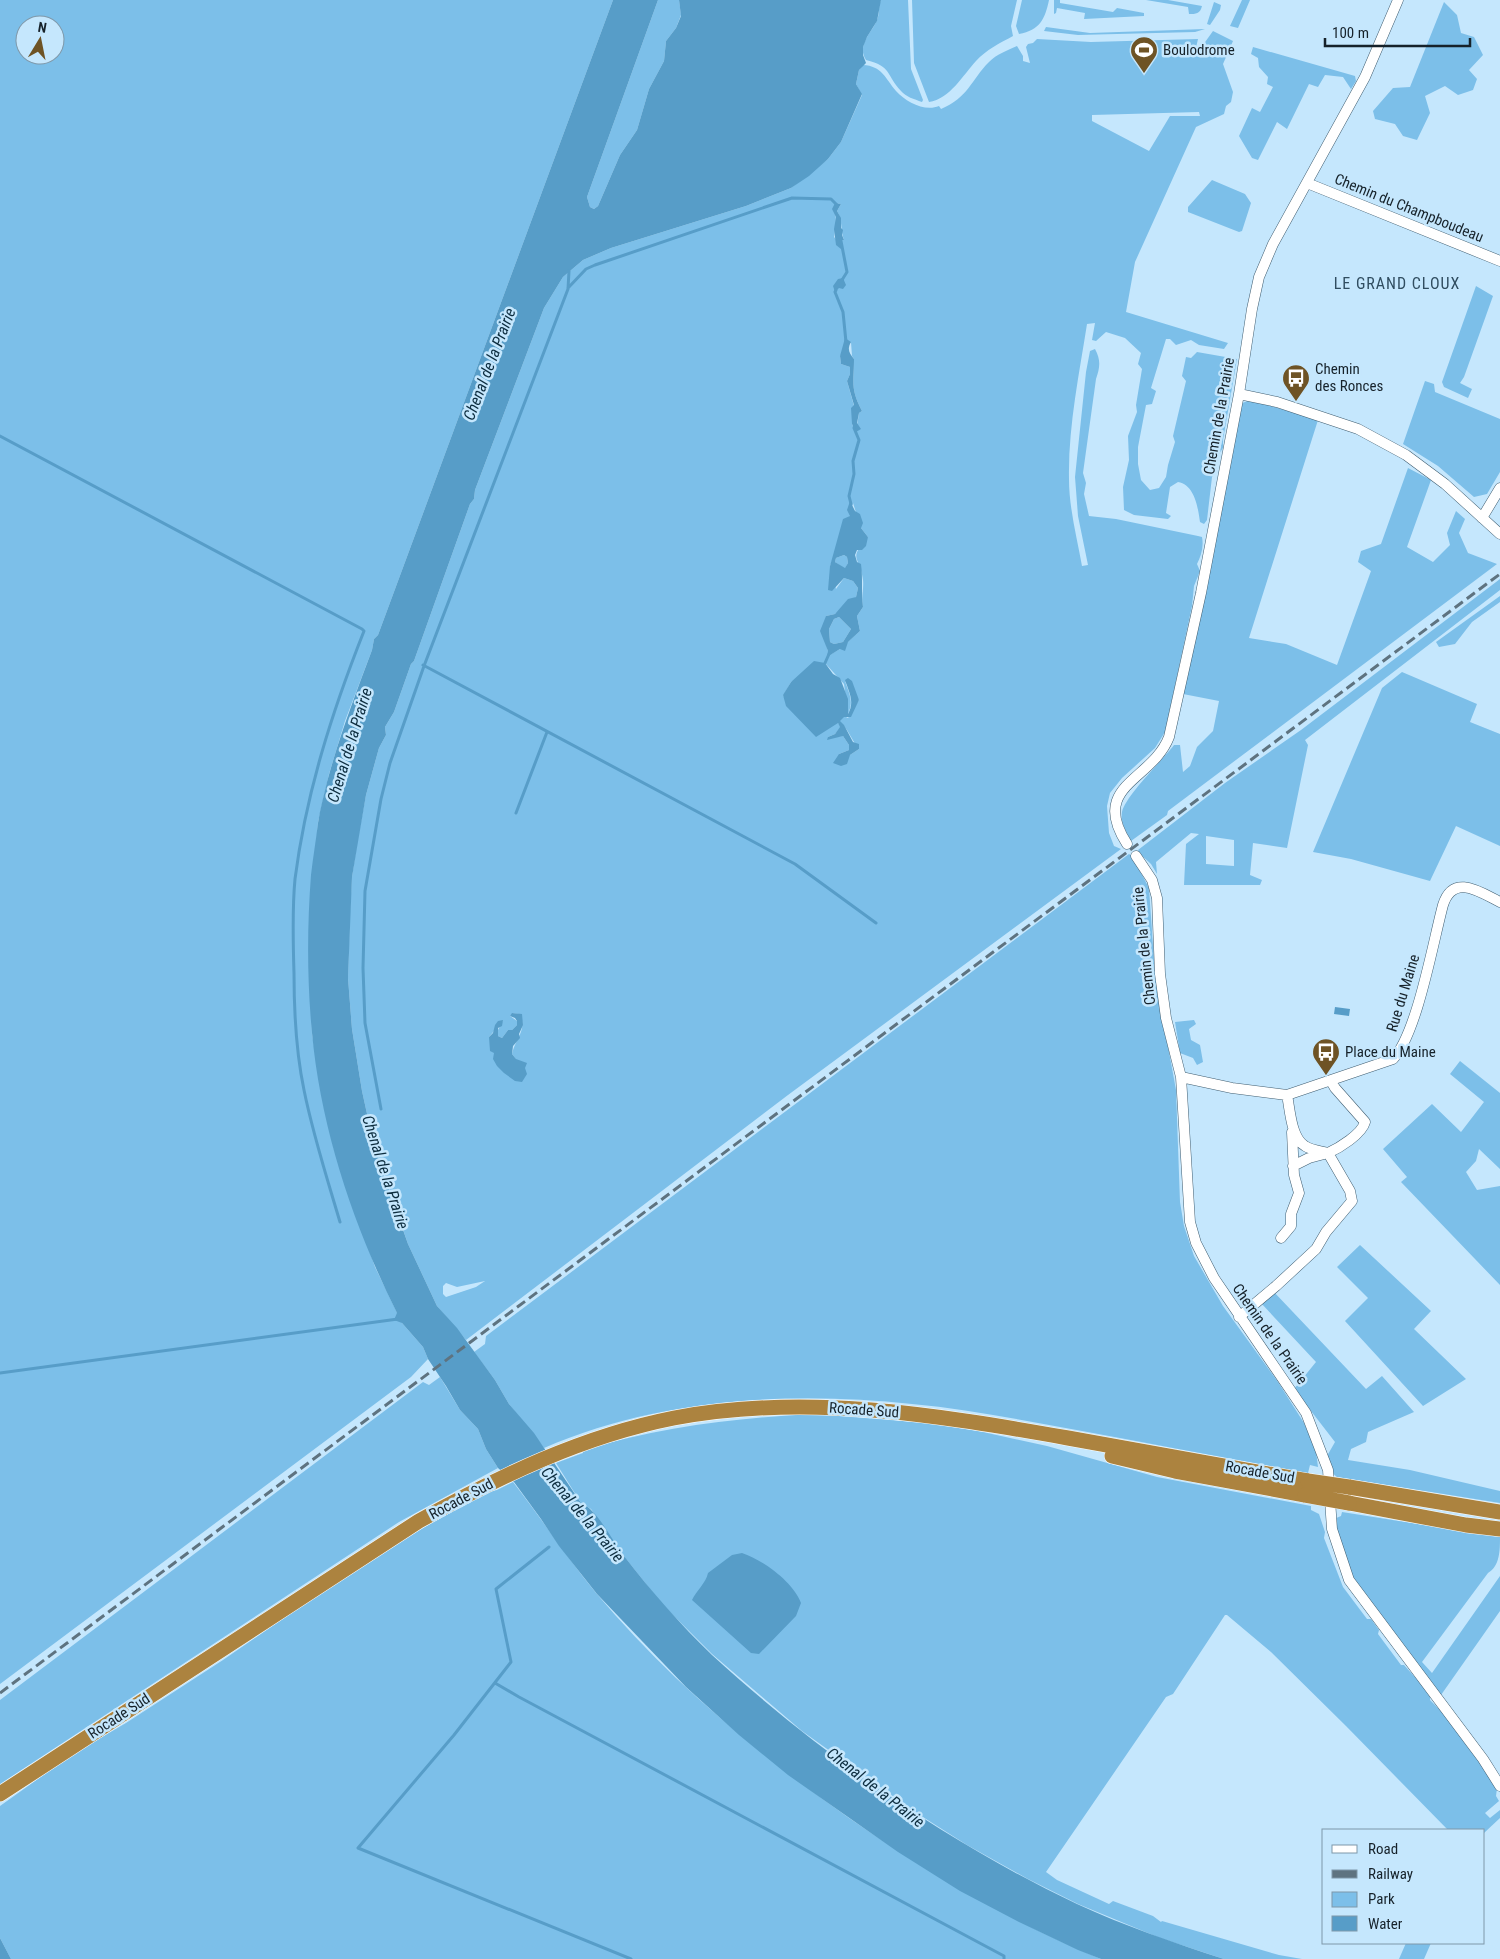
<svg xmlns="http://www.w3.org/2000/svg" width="1500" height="1959" viewBox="0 0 1500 1959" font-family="'Roboto Condensed',sans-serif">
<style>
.green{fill:#7cbfe9;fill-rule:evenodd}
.water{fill:#579dc8;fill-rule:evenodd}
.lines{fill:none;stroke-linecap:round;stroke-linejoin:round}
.stream{stroke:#579dc8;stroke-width:3}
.minor-casing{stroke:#405e71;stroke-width:11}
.highway-casing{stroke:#fff;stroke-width:16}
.minor{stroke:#fff;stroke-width:10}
.highway{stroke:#ac833f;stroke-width:15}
.rail{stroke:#5e7380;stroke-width:3;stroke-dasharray:10 5;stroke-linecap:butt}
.highway-bridge-casing{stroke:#fff;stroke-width:16;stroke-linecap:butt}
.highway-bridge{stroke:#ac833f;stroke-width:15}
.labels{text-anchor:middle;stroke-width:5;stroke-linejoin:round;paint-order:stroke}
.poi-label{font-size:15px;fill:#16222a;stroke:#c5e7fd;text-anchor:start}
.street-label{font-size:15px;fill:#16222a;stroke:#c5e7fd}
.neighbourhood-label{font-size:16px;letter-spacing:1px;fill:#304d60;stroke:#c5e7fd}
.water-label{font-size:16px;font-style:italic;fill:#0d2d3f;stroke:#c5e7fd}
</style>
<rect width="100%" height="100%" fill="#c5e7fd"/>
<!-- green -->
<path class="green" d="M0,0H613L378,635L374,639L372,650L345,721L329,774L318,822L309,944L312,1034L324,1107L334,1149L375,1267L402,1323L423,1347L428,1359L411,1377L0,1684ZM25,25H55V55H25Z
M658,0H679L681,15L676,28L666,41L664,61L649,89L637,130L620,155L598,206L594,209L590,207L587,197Z
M881,0H908L911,69L923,100L922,102C914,99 906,97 901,91C886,75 892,66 866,60C856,45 872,33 877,20C880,13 878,7 881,0Z
M912,0H1017L1011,26L1013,36C1000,43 986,50 976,61C963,75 950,99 929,102L914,63Z
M1022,0H1049C1045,19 1040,30 1019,34L1016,26Z
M1054,0H1060V3L1113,12L1117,8L1144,13V16L1084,19L1085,13L1057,8L1056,13L1054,14Z
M1146,0H1168L1202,6C1200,14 1196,14 1189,14L1188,7Z
M1242,0H1250L1238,28L1230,26Z
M1214,2L1221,5L1220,10L1210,25L1207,24Z
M1444,2L1457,15L1461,33L1474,37L1483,55L1469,70L1477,79L1473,90L1458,95L1445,86L1425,96L1430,113L1417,140L1403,136L1395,124L1375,119L1373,111L1393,88L1410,87Z
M1046,27L1090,33L1205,29L1195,32L1078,35L1044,31Z
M1213,31L1233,41L1223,64L1233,92L1231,102L1226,106L1224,114L1196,127L1135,262L1126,312L1228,343L1224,349L1199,345L1191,340L1176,345L1170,339H1166L1151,388L1156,391L1152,404L1146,405L1138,447V464L1141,480L1150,490L1159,488L1166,477L1168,465L1175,442L1173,436L1186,381L1182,376L1186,357L1191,358L1197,352L1237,359L1223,440V448L1217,457V468L1212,477L1207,520L1204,524L1200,522C1198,508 1195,485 1178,482L1170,487L1166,513L1171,516L1168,519L1134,515L1124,510L1123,487L1129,460L1128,436L1137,412L1136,405L1142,369L1138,364L1141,353L1125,338L1106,332L1096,341L1092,340L1095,323L1087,324C1079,375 1068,428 1069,479C1069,508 1077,538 1082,566L1088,565L1078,516L1075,477L1086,372L1090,351L1095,349C1101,360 1100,367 1096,379L1083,473L1086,483L1084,494L1089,516L1116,519L1198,536L1202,537C1204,547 1201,556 1197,564L1200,571L1194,586L1192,606L1165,732L1155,748L1122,778L1110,793L1107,806L1109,833L1114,846L1121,849L788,1095L466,1340L437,1306L408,1244L373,1141L362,1091L352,1029L348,978L350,911L352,877L357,843L366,795L379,748L386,735L385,727L394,712L411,664L414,661L470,504L474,499L475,490L544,308L563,277L583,260L611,248L746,206L791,188L828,159L841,142L862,95L856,84L859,70L863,65C882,66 885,78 896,91C906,102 925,112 939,106L941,109C968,98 971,80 989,62C997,54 1006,51 1017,46L1023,56V61L1030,63L1026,47L1028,44L1033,43L1037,39L1091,42L1198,39L1195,52H1198ZM1199,112L1200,116H1170L1149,151L1092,121V115ZM835,203L841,204L837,211C843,220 840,230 844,240H840L841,244L834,237L836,224ZM851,342L852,356L854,359C854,383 850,388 862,411L859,413L856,432L852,424L854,406L847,381L850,374V367L841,364L840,356ZM853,503L861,528L868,537C847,561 860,555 863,580C864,589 861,598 863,607L857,616L860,631L840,649L828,656V651L825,641L826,616L835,614L856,597L858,588L853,581L844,578L836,589L830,566L850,516ZM825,663L844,684L848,714C854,701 849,693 845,681L859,700L848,718L844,716L839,721C848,728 852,741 859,749L850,755L839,754L849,750V745L843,736L828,737L835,734L841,727L838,723L783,696L791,682ZM513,1013L519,1014C529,1028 514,1041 512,1054L516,1059L489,1037L503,1020L497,1032L498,1036L502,1038L508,1030H512L517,1025V1021L510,1016ZM485,1281L476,1287L446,1297L443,1294V1286L446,1283L457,1287Z
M1253,47L1355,76L1356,81L1351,89L1343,77L1325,75L1318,87L1309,84L1287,129L1277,122L1258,160L1252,158L1239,136L1252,108L1260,112L1273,87L1267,84L1268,77L1259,67L1258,58L1251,54Z
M1212,180L1245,194L1251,203L1242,231L1239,232L1188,212V207Z
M1476,286L1493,296L1464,377L1460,383L1472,389L1468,398L1444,387L1442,382Z
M1425,381L1434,384L1435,392L1500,419V472L1487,494L1474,497L1438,466L1403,444Z
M1251,400L1318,420L1249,638L1286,644L1337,665L1371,571L1358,562L1361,551L1381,544L1408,468L1431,480L1407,547L1433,562L1450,545L1447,533L1456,511L1465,519L1459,533L1468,553L1497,564L1168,811L1167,815L1131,841C1127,832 1120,823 1122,812C1126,795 1162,761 1174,745H1180L1183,772L1190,766L1197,747L1213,731L1219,701L1183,694L1242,403Z
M844,555L847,557L848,563L845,569L835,562L836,558Z
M1500,579V590L1305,740L1308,745L1287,848L1253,843L1250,875L1262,880L1260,885H1184L1186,844L1199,834L1191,833L1156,862L1157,874L1151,864L1139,853L1138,850L1225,783L1301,730ZM1206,836L1234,840V866L1206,864Z
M1500,596V602L1472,622L1455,644L1439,647L1436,642Z
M839,617L851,629L843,642L834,644L830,642L829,629L834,619Z
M1402,672L1477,704L1470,722L1500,734V846L1456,826L1430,881L1351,859L1313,852L1382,688Z
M1129,854L1132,856L1149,888L1155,975L1176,1090L1180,1202L1184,1226L1194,1256L1223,1306L1278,1382L1304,1423L1316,1451L1318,1467L1310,1465L1308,1473C1233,1459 1157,1445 1082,1431C1026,1421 969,1409 912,1404C790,1391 659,1398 544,1448L509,1404L495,1380L474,1352L485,1344L486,1336Z
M1194,1020L1196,1024L1189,1029L1191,1040L1200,1045L1203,1062L1197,1065L1193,1058L1180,1053L1175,1022Z
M1460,1061L1500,1093V1169L1479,1149L1476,1161L1466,1172L1477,1190L1500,1186V1285L1401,1182L1407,1177L1383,1149L1432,1104L1461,1132L1484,1102L1450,1074Z
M1360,1245L1431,1311L1414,1329L1466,1379L1423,1406L1345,1321L1368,1298L1337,1267Z
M1273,1291L1366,1389L1382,1376L1414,1412L1368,1432L1366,1442L1351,1449L1348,1460L1410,1470L1500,1491V1503L1337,1477L1331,1472L1327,1456L1335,1442L1294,1389L1316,1362L1261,1303Z
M440,1377L460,1410L478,1429L486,1449L498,1468L399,1522L0,1784V1700L423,1382L429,1385Z
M813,1414L928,1423L983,1432L1047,1446L1157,1477L1311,1506V1510L1319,1514L1325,1532L1324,1538L1343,1587L1367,1619H1371L1379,1630L1378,1634L1401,1665H1404L1430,1694V1700L1443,1713L1482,1763L1497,1788L1496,1796L1499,1801L1485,1813L1490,1818L1500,1810V1818L1484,1833V1830H1448L1346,1726L1271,1652L1227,1615H1225L1173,1694L1166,1697L1046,1872L1057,1880L1109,1904L1113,1901L1153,1916L1161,1922L1162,1921L1279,1955L1302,1959H1224L1160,1938L1078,1904L1028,1879L967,1845L915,1812L802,1731L712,1654L662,1604L623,1555L591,1509L581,1503L556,1463L583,1453V1450C660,1427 734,1418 813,1414Z
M513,1482C542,1519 567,1558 596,1593C669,1680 757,1753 849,1818C929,1873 1011,1922 1101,1959H11L0,1938V1806L73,1754L126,1723L223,1660L319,1594L411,1535L485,1493L497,1490Z
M1342,1512L1500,1537C1500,1550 1500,1566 1488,1573L1422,1662L1432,1673L1500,1576V1611L1441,1695L1361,1594L1346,1562L1334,1519L1341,1516Z
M1406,1943H1431L1424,1959H1399Z"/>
<!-- water -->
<path class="water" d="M613,0H658L587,197L590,207L594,209L598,206L620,155L637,130L649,89L664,61L666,41L676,28L681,16L679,0H881L877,21L867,37L863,47V55L866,63L859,70L856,84L862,94L841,142L828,159L809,176L791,188L746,206L611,248L583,260L563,277L544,308L475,490L474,499L470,504L414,661L411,664L394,712L385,727L386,735L379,748L366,795L352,877L348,978L352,1029L362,1091L373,1141L389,1190L408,1244L437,1306L457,1328L495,1380L509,1404L534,1433L581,1503C584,1505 589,1507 591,1510C602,1520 614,1543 624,1556C651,1591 680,1624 712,1655C819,1753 946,1842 1077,1904C1125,1926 1174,1943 1224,1959H1101L1078,1950L1019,1922L960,1891L898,1852L788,1775L739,1735L686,1687L597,1594L559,1546L541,1519L514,1482L498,1468L486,1449L478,1429L460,1410L446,1386L428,1359L423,1347L402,1323L394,1320L397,1313C354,1227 321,1130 312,1033C307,981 307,927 311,875C313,857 316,840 318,823C320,809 324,795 327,782C339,737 356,693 372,650L374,639L378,635Z
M835,203L841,204L837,211L841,218V228L843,230L842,235L844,240H840L842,245L841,249L836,245L834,229L836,217L832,209Z
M843,278L846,285L843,289L839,288L835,292L833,286L838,279Z
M845,338L851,342C847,349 849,353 854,359C854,383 850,388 862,411L859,413L857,423L861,429L856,432L852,424L851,408L854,405L847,381L850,374V367L841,364L840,356Z
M850,501L855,511L860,514L863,523L861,528L868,537L866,546L862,550H857L855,555L857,562L861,564C863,579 861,593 863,607L857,616L860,631L848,642L845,651L840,649L827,657L828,651L820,631L826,616L835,614L848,599L856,597L858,588L853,581L844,578L832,591L828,590L830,566L843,519L850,516L847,510ZM844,555L847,557L848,563L845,568L835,562L836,558ZM839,617L851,629L843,642L834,644L830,642L829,629L834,619Z
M814,661L825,663L833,674L840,678L848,699V714C855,702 849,692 845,680L848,678L852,681L859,700L851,717H844L840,721L844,725L853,742L859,744V749L850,755L847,764L841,766L833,763L839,754L849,750V745L843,736L827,740L828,737L835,734L840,727L838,723L816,737L786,706L783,695L791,682Z
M1335,1007L1350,1009L1349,1016L1334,1014Z
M512,1013L522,1014L523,1025L519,1034L520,1038L513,1046L512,1054L516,1059L527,1063L525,1068L527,1074L522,1082L515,1081L504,1073L497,1066L493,1059L494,1053L490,1051L489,1037L493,1033L495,1025L498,1021L503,1020L502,1026L498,1028V1036L502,1038L508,1030H512L517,1025V1021L515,1018L510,1016Z
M742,1553C763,1560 793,1582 801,1603L796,1616L759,1654L751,1653L692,1600C696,1591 706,1583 708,1573L732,1555Z
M0,1938L11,1959H0Z"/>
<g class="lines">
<!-- stream -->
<path class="stream" d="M840,236L847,272L842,280
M568,288L586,269L595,265L792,198L831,199L837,205
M836,290L835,292L843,312L846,342
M0,436L362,629L364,631C332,712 306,793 295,879C292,910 293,942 294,973C294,1013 296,1052 304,1090C313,1135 327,1178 340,1222
M851,504L849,496L854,474L853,461L859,440L854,428L855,425
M825,663L829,654
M423,665L795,864L876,923
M516,813L547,732
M381,1109L365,1023L363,968L365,891L381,799L390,763L424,666L568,289L569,271
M0,1373L398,1319
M549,1547L496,1589L511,1662L454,1735L358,1848L631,1959
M495,1683L519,1697L1004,1956V1959"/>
<!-- minor casing -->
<g class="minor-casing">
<path id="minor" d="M1307,183L1500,261
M1239,394L1277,402L1358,429L1406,455L1445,484L1500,534
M1482,518L1500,488
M1127,844C1089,785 1152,781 1169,737L1201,593L1239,394L1252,309L1259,277L1273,244L1365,77L1398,0
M1136,856L1152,880L1157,898L1160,974L1166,1018L1181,1077L1190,1222L1196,1243L1214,1278L1306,1413L1328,1470L1332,1529L1349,1580L1483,1759L1500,1786
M1181,1077L1232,1088L1287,1095L1393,1059C1417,1034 1433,942 1443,905C1453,873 1480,892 1500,902
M1287,1095C1290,1109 1291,1138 1305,1146C1311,1150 1320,1151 1328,1153C1339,1148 1362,1134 1365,1122L1335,1088L1331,1081
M1281,1238L1291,1226V1214L1299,1193L1294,1175L1292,1132
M1239,1317L1276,1286L1316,1249L1326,1232L1352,1201L1350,1191L1328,1153L1309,1158L1293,1166"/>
</g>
<!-- highway casing -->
<g class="highway-casing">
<path id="highway" d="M1112,1456L1175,1471L1305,1495
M1349,1487L1500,1512
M1349,1503L1466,1525L1500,1529
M0,1794L419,1521C500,1476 583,1436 674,1418C806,1393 938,1415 1068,1438C1148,1452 1228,1466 1308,1481"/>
</g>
<!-- minor -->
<use href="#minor" class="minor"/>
<!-- highway -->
<use href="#highway" class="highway"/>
<!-- rail -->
<path class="rail" d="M0,1693L1500,574"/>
<!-- highway-bridge casing -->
<g class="highway-bridge-casing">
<path id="highway-bridge" d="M1308,1481L1349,1487
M1305,1495L1349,1503"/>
</g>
<!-- highway-bridge -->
<use href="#highway-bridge" class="highway-bridge"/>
</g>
<!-- icons -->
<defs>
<g id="stadium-pin" transform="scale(1.4375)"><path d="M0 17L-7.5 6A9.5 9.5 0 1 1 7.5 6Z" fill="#6e5325" stroke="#c5e7fd"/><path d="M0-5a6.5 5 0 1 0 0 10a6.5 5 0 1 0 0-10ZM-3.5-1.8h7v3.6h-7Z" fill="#fff"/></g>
<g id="bus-pin" transform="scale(1.4375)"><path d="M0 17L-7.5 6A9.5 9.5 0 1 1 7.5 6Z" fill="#6e5325" stroke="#c5e7fd"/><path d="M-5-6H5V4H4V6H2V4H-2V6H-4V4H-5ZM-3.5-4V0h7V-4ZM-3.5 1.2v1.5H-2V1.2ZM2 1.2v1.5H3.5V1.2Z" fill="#fff"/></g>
</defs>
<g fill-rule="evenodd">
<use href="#stadium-pin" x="1144" y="50"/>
<use href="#bus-pin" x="1296" y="378"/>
<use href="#bus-pin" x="1326" y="1052"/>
</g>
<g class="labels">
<!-- poi labels -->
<g class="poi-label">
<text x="1163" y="55">Boulodrome</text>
<text x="1315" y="374">Chemin<tspan x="1315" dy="17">des Ronces</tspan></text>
<text x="1345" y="1057">Place du Maine</text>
</g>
<!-- street labels -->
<g class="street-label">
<text transform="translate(1409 208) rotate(22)" y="5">Chemin du Champboudeau</text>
<text transform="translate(1219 416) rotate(-80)" y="5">Chemin de la Prairie</text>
<text transform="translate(1144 946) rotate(-96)" y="5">Chemin de la Prairie</text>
<text transform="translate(1403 993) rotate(-73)" y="5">Rue du Maine</text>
<text transform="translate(1270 1334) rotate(55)" y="5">Chemin de la Prairie</text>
<text transform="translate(864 1410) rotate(4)" y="5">Rocade Sud</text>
<text transform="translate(1260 1472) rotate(10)" y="5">Rocade Sud</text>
<text transform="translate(461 1499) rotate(-28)" y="5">Rocade Sud</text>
<text transform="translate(119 1716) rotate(-33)" y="5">Rocade Sud</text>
</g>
<!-- neighbourhood labels -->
<g class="neighbourhood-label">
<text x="1397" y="289">LE GRAND CLOUX</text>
</g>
<!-- water labels -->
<g class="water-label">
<text transform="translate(489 364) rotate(-69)" y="6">Chenal de la Prairie</text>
<text transform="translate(349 745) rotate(-73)" y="6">Chenal de la Prairie</text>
<text transform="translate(386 1172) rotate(72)" y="6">Chenal de la Prairie</text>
<text transform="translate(583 1514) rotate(50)" y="6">Chenal de la Prairie</text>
<text transform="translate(876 1787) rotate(38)" y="6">Chenal de la Prairie</text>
</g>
</g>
<!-- legend -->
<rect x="1322" y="1829" width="162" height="115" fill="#c5e7fd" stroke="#7f98a9"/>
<rect x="1332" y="1845" width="25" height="8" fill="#ffffff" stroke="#7f98a9"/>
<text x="1368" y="1854" font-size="15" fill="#16222a">Road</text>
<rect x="1332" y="1870" width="25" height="8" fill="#5e7380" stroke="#7f98a9"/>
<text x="1368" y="1879" font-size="15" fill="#16222a">Railway</text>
<rect x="1332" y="1892" width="25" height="15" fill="#7cbfe9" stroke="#7f98a9"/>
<text x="1368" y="1904" font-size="15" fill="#16222a">Park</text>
<rect x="1332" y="1916" width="25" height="15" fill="#579dc8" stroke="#7f98a9"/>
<text x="1368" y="1929" font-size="15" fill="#16222a">Water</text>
<!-- north arrow -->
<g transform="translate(40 40) rotate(10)"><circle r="24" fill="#c5e7fd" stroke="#7f98a9"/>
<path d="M0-4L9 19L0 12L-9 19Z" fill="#6e5325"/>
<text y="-8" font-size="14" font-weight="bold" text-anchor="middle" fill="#16222a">N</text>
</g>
<!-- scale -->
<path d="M1325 38v8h145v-8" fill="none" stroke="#16222a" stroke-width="2.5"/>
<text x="1332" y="38" font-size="15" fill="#16222a" stroke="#c5e7fd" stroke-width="4" paint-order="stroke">100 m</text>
</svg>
